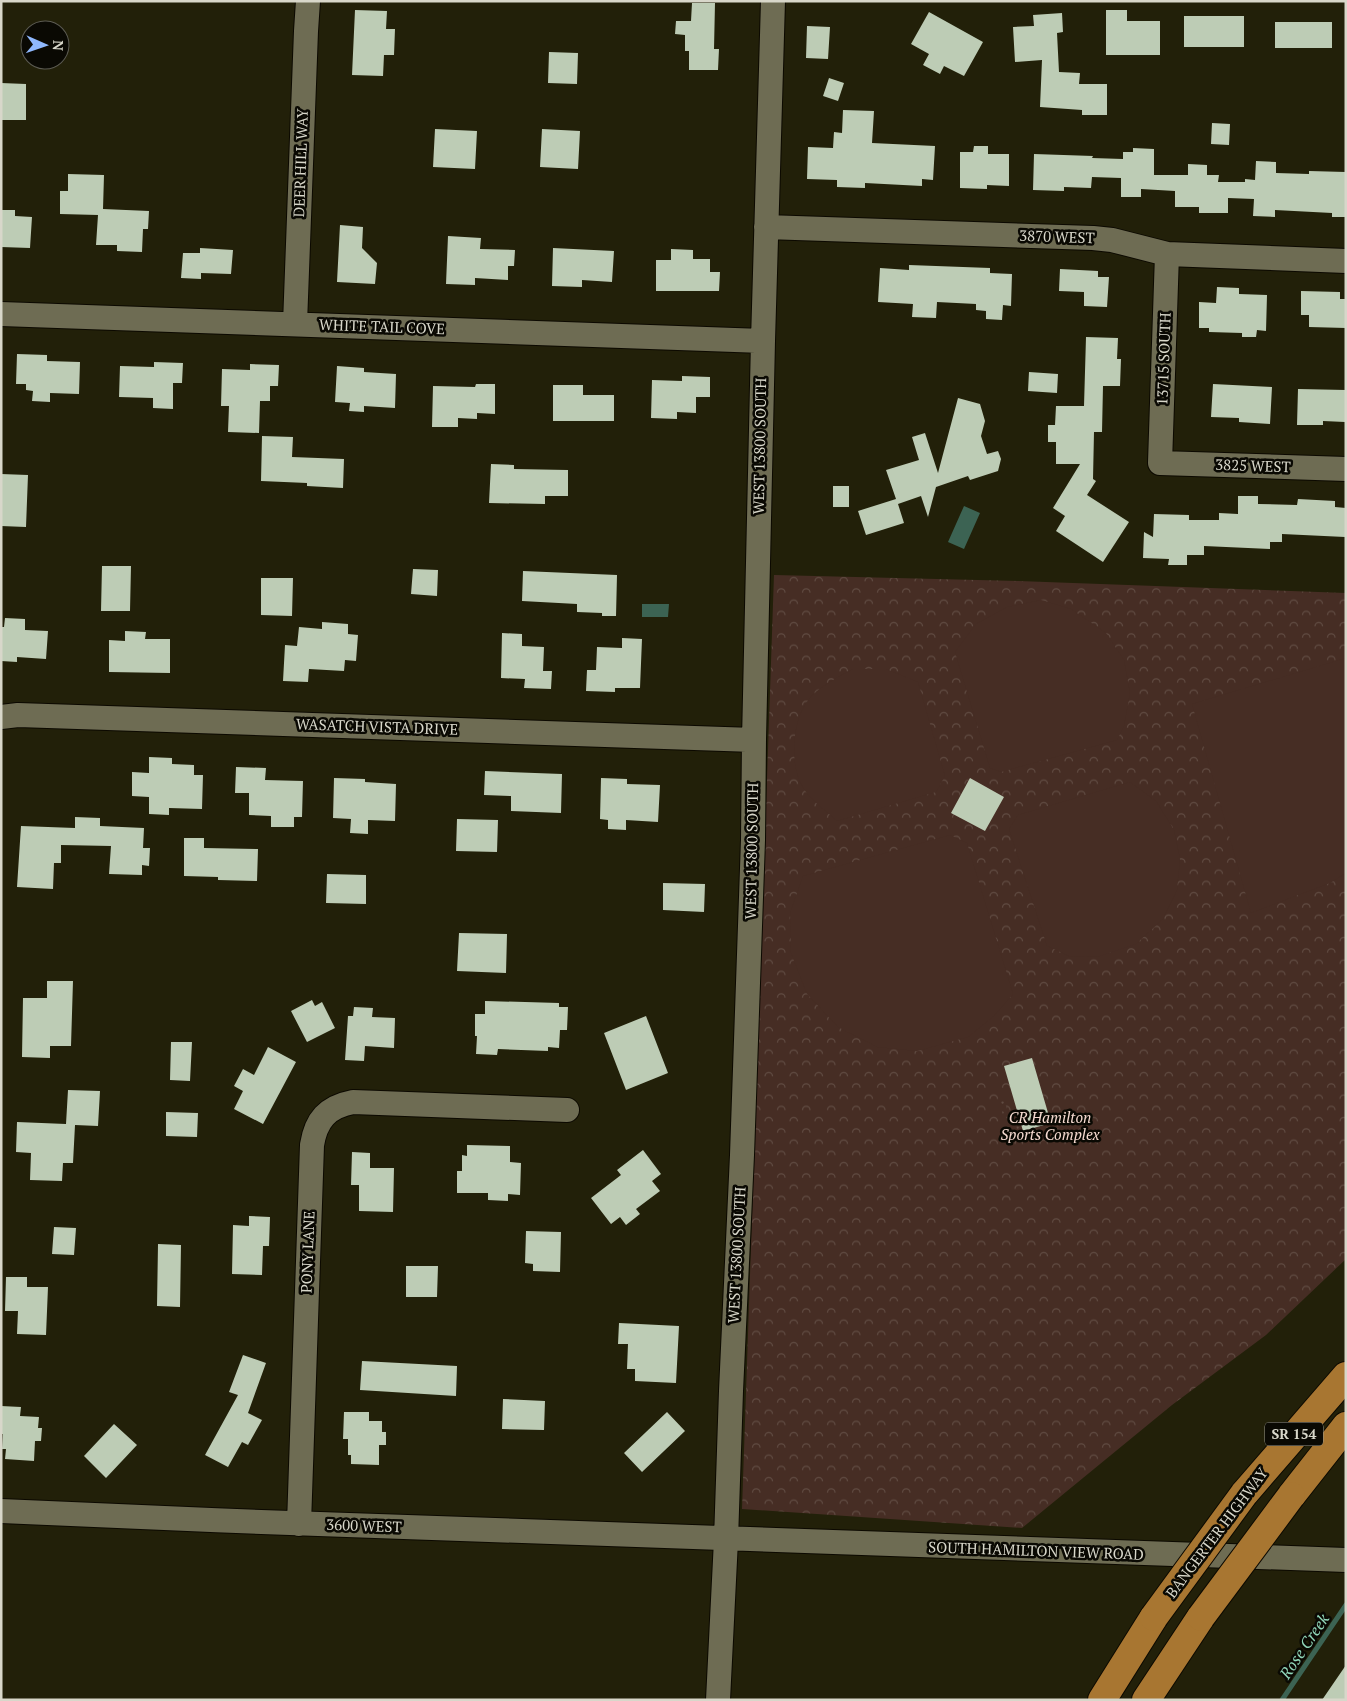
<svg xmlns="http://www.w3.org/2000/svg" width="1347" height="1701" viewBox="0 0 1347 1701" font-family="'PT Serif',serif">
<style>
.park{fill:url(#park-crowns)}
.garden{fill:url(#garden-dots)}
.pitch{fill:#462d24}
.water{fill:#3c6353}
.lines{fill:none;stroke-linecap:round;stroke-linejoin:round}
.stream{stroke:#3c6353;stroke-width:5}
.building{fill:#bdccb5}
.minor-casing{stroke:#0c0900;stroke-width:26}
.highway-casing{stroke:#0c0900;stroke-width:30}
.minor{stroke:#6e6c53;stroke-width:24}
.highway{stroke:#a87631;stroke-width:28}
.highway-bridge-casing{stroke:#0c0900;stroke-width:30;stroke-linecap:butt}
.highway-bridge{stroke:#a87631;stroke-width:28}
.labels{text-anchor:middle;stroke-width:5;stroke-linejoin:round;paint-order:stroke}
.shield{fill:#0a0903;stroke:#9a998e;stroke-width:1}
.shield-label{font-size:14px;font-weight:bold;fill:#d8d7ca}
.street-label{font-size:15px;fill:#d8d7ca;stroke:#0a0903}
.park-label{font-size:15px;font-style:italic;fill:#f6dbd1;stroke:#0a0903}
.water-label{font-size:16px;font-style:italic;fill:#90d6b8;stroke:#0a0903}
</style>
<defs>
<pattern id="park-crowns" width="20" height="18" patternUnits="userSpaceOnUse" patternTransform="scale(1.25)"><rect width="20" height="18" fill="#462d24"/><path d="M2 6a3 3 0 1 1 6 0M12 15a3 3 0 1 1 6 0" fill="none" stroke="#604b42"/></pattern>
<pattern id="garden-dots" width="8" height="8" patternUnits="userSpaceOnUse" patternTransform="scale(1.25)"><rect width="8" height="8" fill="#462d24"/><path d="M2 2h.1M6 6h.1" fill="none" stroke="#604b42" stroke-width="1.8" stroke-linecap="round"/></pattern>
</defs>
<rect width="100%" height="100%" fill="#222009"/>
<!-- park -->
<path class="park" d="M774,575L1018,581L1346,593V1259L1266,1335L1172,1405L1022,1528L742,1509Z"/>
<!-- garden -->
<path class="garden" d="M1004,1099L1010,1120L1017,1119L1022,1134L1065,1122V1125L1019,1138L1016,1126L1007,1129L999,1101Z"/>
<!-- pitch -->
<path class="pitch" d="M1041,600L1071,609L1106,633L1124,660L1130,693L1124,726L1117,740L1001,772L990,768L955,652L976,624L1007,607Z
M1346,658V873L1330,883L1251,913L1192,704Z
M853,669H886L918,682L945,776L936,792L837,821C827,812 815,803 807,793C788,771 791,721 809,699C820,686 838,677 853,669Z
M1130,782L1156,801L1174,830L1180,859L1177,890L1163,919L1136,944L1100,956L1071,957L1047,946L1009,829L1018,815Z
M950,835L967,843L1013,994L994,1016L968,1037L917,1051L877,1047L838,1027L807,994L791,953L790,913L803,876Z"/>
<!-- water -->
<path class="water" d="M964,506L980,513L964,549L948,542Z
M642,604H669L668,617H642Z"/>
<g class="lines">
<!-- stream -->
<path class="stream" d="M1282,1700L1346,1605"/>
</g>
<!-- building -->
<path class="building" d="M692,3H715L714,49H719L718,70H689V51H685V35L675,34L676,21H691Z
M355,10L387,11L386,29H395L394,55H384L383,76L352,75Z
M1106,10H1127V21H1160V55H1106Z
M929,12L983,42L964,76L944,66L940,74L923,65L929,54L911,44Z
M1062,13L1063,32L1057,33L1059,72L1080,73L1079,84H1107V115H1082V110L1040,107L1042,60L1015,62L1013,27L1034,26L1033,15Z
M1184,16H1244V47H1184Z
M1275,22H1332V48H1275Z
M807,26L830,27L828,59L806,58Z
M549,52L578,53L577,84L548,83Z
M829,78L844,83L838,101L823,96Z
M1,83L26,84V120H1Z
M843,110L874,111L872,143L935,146L933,180L922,179V186L865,183V188L837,187V180L807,179L808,147L833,148L834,132L842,133Z
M1212,123L1230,124L1229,145L1211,144Z
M435,129L477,131L475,169L433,167Z
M542,129L580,131L578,169L540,167Z
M974,146H988V154H1009V186L987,185V189L960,188V152H973Z
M1133,148L1154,149V175H1188V164L1207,165V175H1219L1218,182H1245V179L1255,180L1256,161L1276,162V173L1309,174V171L1346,172V217H1332V213L1275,210V217L1253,216L1254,199L1228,198V213H1199V207H1175V191L1141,189V197H1121V178L1092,177L1091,188L1064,187V191L1033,190L1034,154L1093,156L1092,158L1123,159V152H1133Z
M68,174L104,175L103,209L149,211L148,229H143L142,252L117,251V245H96L98,215L60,214V191H68Z
M1,210H15V216L32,217L30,248L1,247Z
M340,225L363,227L362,248L377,263L375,284L337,282Z
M448,236L481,238L480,249L515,250L514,266H508V280L475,278V285L446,284Z
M200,248L233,250L231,274L201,273V279L181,278L183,253H200Z
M553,248L614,251L612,282L582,280V287L552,286Z
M671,249L693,250V259H710V272H720L719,291H656V260H671Z
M909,265L990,268V273L1012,274L1011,306L1003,305L1002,320L986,319V311L976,310V304L937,302L936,318L912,317L913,304L878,302L880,268L909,270Z
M1060,269L1098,271V277H1109L1107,307L1084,306V292L1059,291Z
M1217,287L1239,288V294L1267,295L1266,331L1257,330L1256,337H1242V333L1209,332V328H1199V302L1216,303Z
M1301,291L1340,292V299H1346V328L1309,327V315H1301Z
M1086,337L1118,338L1117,359H1121L1120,386H1103L1102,432H1094L1093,479L1096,481L1087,495L1129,522L1103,562L1056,531L1065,516L1053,508L1080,464H1056V442H1048V425H1055L1056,406H1084Z
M17,354L47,355V361L80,362L79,394L50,393V402L32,401L33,391L26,390V384H16Z
M154,362L183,363L182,383H173V409L153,408V398L119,397L120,366L154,367Z
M250,364L279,365L278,386H270V401H260L259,433L228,432L229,406H221L222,369L250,370Z
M337,366L364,368V372L396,374L395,408L364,406V412L349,411L350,403L335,402Z
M1029,372L1058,374L1057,393L1028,391Z
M682,376L710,377V397H696V413L677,412V419L651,418L652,380L682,381Z
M476,384H495V414L477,413V419L458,418V427H432L433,386L475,387Z
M1213,384L1272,387L1270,424L1239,422V418L1211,417Z
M553,385H583V395H614V421H553Z
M1298,389L1346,390L1345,422L1323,421V425H1297Z
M958,398L980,404L985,421L981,436L987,454L998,451L1001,459L998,471L970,480L968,476L936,487L928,517L921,496L898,504L904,523L866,535L858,511L896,499L886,470L919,460L912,437L925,433L938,473Z
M262,436L293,437L292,457L344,459L343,488L307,486V483L261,481Z
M491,464L514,465V469L568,470V496H545V504L489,503Z
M1,474L28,475L26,527L1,526Z
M833,486H849V507H833Z
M1238,496H1258V504L1297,505L1298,499L1335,501V507L1346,508L1345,537L1282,534V542H1270V549L1204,546V555H1187V565H1168L1169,559L1143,558L1144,532L1153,537L1154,514L1189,515V520H1219V513L1238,514Z
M102,566H131L130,611H101Z
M413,569L438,570L437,596L411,594Z
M523,571L617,575L616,616H602V613L577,612V604L522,601Z
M261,578H293L292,616L261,615Z
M5,618L25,619V630L48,631L46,659L17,657V662L1,661V627H4Z
M322,622L348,624V634L358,635L356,661L345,660L344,671L309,669L308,682L283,681L285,645L297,646L299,627L322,629Z
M125,631L146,632L145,639H170V673L109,672V640L125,641Z
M502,633L522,634V646L544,647L543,671H552L551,689L524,688L525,679L501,678Z
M622,638L642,639L640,688H615V692L586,691L587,670H596L597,647L622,648Z
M149,757L172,758V764L194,765V775H203L202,809L169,808V815L149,814V797L132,796V772L149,773Z
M236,767L266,768L265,780L303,781L302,817H294V827H271V816L249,815V793H235Z
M485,771L562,774L561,813L511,811V796L484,795Z
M334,778L365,779V782L396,784L395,821L368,820V834L350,833L351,819L333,818Z
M601,778L627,779V784L660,785L658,822L626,820V830L608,829V820L600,819Z
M970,778L1004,797L985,831L951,813Z
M75,817L100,818V826L144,828L143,848H150L149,866L142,865V875L109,874L111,846L61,845V863H54L53,889L17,887L21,826L75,828Z
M457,819L498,820L497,852L456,851Z
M184,838H204V848L258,849L257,881L218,880V877L184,876Z
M327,874L366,875V904L326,903Z
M663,883L705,884L704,912L663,910Z
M459,933L507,934L506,973L457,971Z
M47,981H73L71,1046H50V1058L22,1057L23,998H47Z
M312,1000L315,1006L322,1002L335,1028L307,1042L291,1011Z
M485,1001L559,1003V1007H568L567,1030H560L559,1048L548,1047V1051L498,1049L497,1055L476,1054L477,1036H475V1014H485Z
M354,1007L373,1008L372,1017L395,1018L394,1048L365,1046L364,1061L345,1060L348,1016H353Z
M646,1016L668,1073L626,1090L604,1033Z
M171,1042H192L190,1081L170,1080Z
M268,1047L296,1062L263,1124L234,1109L243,1091L234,1086L243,1069L254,1075Z
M1032,1058L1051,1123L1023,1131L1004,1066Z
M68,1090L100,1091L98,1126L75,1125L73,1163H63L62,1181L30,1180L31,1153L16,1152L17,1122L66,1124Z
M166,1112L198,1113L197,1137L166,1136Z
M467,1145L510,1146V1162L521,1163L520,1195L508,1194V1201L488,1200V1193H457V1171H462V1155L467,1156Z
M643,1150L661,1174L652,1181L660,1191L636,1209L640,1214L626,1225L620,1217L611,1224L591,1198L621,1175L617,1170Z
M352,1152L370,1153V1168H394L393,1212L359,1211V1185H351Z
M249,1216L270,1217L269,1246H263L262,1275L232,1274L233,1225L249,1226Z
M54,1227L76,1228L74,1255L52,1254Z
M526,1231L561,1232L560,1272L533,1271V1264L525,1263Z
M158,1244L181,1245L180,1307L157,1306Z
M406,1266H438L437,1297H406Z
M6,1277H27V1287H48L46,1335L17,1334L18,1311H5Z
M619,1323L679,1326L676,1383L635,1381V1369H627L628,1344H618Z
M243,1355L266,1363L248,1413L262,1420L248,1445L242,1442L228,1467L205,1455L238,1395L229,1392Z
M362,1361L457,1366L456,1396L360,1390Z
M503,1399L545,1401L544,1430L502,1429Z
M1,1406L21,1407L20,1416L39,1417L38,1428H42L41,1441H35L34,1461L5,1459L6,1449H2L3,1434H1Z
M344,1412H369V1421H382V1432H386V1445H379V1465L351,1464V1455H348V1439H343Z
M667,1412L685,1431L642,1472L624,1453Z
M114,1424L137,1445L106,1478L84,1456Z
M1346,1665V1700H1322Z"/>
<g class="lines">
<!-- minor casing -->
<g class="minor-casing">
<path id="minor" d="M766,227L1093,238L1112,240L1167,254L1346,261
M1167,254L1160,463L1346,469
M1,314L763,341
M295,324L306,31L308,1
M1,717L18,715L754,740
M1,1511C449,1531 897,1547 1346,1560
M299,1524L312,1145C316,1120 327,1107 353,1102L567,1110
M718,1700L726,1540L731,1391L742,1155L753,840L754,740L763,341L773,1"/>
</g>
<!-- highway casing -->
<g class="highway-casing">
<path id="highway" d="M1244,1494L1346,1376
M1291,1496L1346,1426
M1102,1700L1154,1617
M1146,1700L1201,1617"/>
</g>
<!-- minor -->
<use href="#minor" class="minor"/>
<!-- highway -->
<use href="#highway" class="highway"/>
<!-- highway-bridge casing -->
<g class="highway-bridge-casing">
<path id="highway-bridge" d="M1154,1617L1244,1494
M1201,1617L1291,1496"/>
</g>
<!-- highway-bridge -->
<use href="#highway-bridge" class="highway-bridge"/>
</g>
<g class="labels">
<!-- shield labels -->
<rect class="shield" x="1265" y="1422.5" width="58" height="23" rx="4"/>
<g class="shield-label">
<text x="1294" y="1439">SR 154</text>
</g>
<!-- street labels -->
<g class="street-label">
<text transform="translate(301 163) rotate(-88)" y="5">DEER HILL WAY</text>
<text transform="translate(1057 237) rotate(2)" y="5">3870 WEST</text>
<text transform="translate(382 327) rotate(2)" y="5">WHITE TAIL COVE</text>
<text transform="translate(1164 359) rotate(-88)" y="5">13715 SOUTH</text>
<text transform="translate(760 446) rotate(-89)" y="5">WEST 13800 SOUTH</text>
<text transform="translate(1253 466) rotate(2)" y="5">3825 WEST</text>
<text transform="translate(377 727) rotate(2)" y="5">WASATCH VISTA DRIVE</text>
<text transform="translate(752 851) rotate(-89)" y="5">WEST 13800 SOUTH</text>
<text transform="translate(308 1252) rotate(-88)" y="5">PONY LANE</text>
<text transform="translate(737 1255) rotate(-87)" y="5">WEST 13800 SOUTH</text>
<text transform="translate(364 1526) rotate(2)" y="5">3600 WEST</text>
<text transform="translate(1217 1533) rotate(-53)" y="5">BANGERTER HIGHWAY</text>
<text transform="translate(1036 1551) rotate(2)" y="5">SOUTH HAMILTON VIEW ROAD</text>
</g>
<!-- park labels -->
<g class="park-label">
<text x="1050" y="1123">CR Hamilton<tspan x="1050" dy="17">Sports Complex</tspan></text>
</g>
<!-- water labels -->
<g class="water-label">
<text transform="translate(1304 1646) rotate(-56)" y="6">Rose Creek</text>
</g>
</g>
<!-- border -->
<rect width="1347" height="1701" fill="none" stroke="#d8d7ca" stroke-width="5"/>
<!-- north arrow -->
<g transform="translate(45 45) rotate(92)"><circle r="24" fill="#0a0903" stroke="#5c5b53"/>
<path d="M0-4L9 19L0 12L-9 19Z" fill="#8fb8fd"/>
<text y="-8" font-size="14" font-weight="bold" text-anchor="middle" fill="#d8d7ca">N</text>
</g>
</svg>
